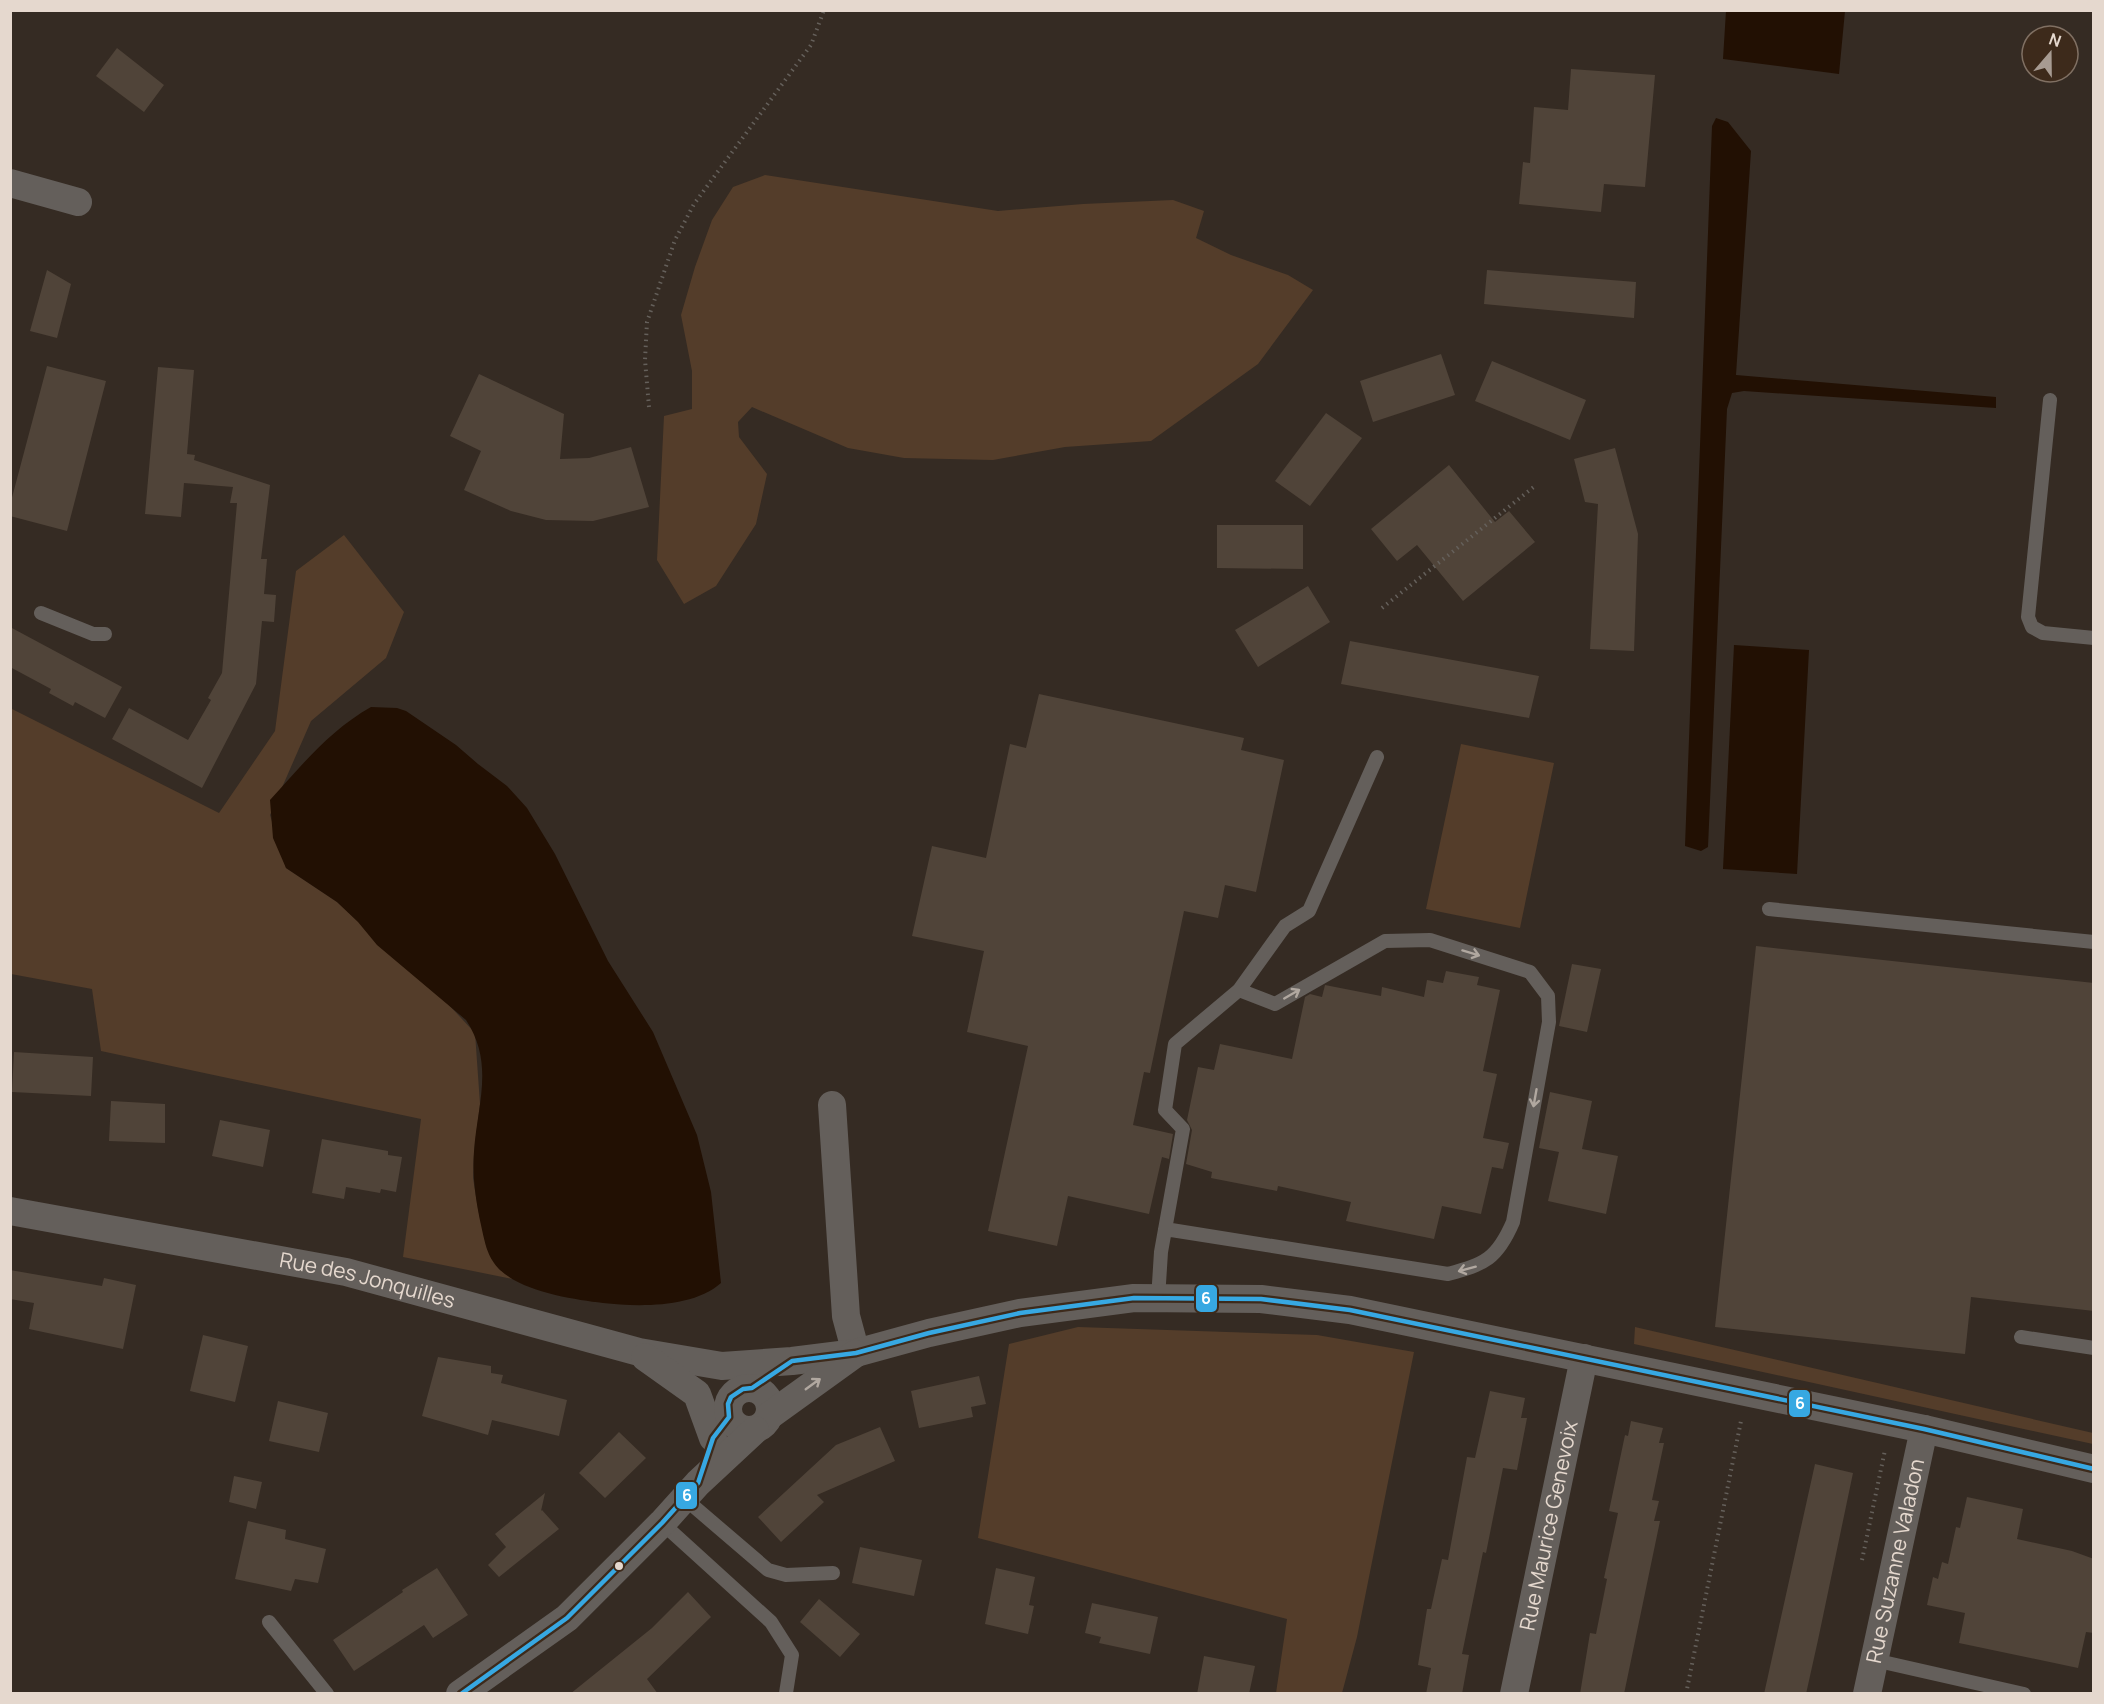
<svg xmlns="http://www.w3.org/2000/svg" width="2104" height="1704" viewBox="0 0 2104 1704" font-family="Manrope,sans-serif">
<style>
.green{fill:#543d2a}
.water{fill:#221003}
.building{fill:#504439}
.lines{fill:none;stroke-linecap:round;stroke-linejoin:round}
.path{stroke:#65605b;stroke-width:4;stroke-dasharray:1.5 4.5;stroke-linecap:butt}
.service{stroke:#645f5b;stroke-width:14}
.minor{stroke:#645f5b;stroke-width:28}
.bus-1-casing{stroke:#3d2a1b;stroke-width:9}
.bus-1{stroke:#37a8e2;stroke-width:4.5}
.oneway{stroke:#b1a8a0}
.bus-dot{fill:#e5d8ce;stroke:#3d2a1b;stroke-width:2}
.labels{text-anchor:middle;stroke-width:5;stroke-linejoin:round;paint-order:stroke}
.street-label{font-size:21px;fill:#e5d8ce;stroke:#3d2a1b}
.line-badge{stroke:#3d2a1b;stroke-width:2}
.badge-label{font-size:16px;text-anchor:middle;font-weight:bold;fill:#fff}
</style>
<rect width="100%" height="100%" fill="#352b23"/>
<!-- green -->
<path class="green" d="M765,175L998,211L1083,204L1173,200L1204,211L1196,238L1231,255L1288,275L1313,290L1258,364L1151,441L1065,447L993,460L904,458L848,448L752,407L738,422L739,437L767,474L756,524L716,586L684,604L657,560L664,416L692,409V371L681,315L695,267L712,220L733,187Z
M344,535L404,612L386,658L311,721L270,815L286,868L337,902L448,1004L475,1033L480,1104L474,1151L473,1178L478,1209L487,1249L499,1269L513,1279L403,1257L421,1119L101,1051L92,989L11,974L10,708L219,813L275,731L296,571Z
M1461,744L1554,763L1520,928L1426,909Z
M1078,1327L1317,1335L1414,1352L1357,1637L1342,1693H1276L1287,1619L978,1538L1009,1344Z
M1635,1327L2093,1433V1444L1634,1344Z"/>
<!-- water -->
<path class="water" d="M1726,11H1845L1839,74L1723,59Z
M1716,118L1728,122L1751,151L1736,375L1996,397V408L1744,391L1732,393L1727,409L1708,847L1701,851L1685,846L1712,126Z
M1734,645L1809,650L1797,874L1723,869Z
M371,707L397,708L406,711L456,745L478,764L507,786L527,808L555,854L608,961L653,1032L697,1135L711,1192L721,1283C693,1308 638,1307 603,1303C571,1299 514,1291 494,1263C486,1252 484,1238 481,1225C476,1201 472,1177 474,1152C477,1105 495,1064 466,1020L377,945L358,922L337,902L286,868L273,838L270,800C301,766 330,730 371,707Z"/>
<!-- building -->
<path class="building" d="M117,48L164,85L144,112L96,76Z
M1571,69L1655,75L1645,187L1604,184L1601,212L1519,204L1523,162L1530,163L1534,107L1568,110Z
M47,270L71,284L57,338L30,331Z
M1487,270L1636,282L1634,318L1484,304Z
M1441,354L1455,395L1373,422L1360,381Z
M1492,361L1586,400L1570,440L1475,401Z
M47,366L106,381L67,531L10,516V505Z
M158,367L194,370L187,454L195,455L194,460L270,485L261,559H267L264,594L276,595L274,622L262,621L256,684L202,788L112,739L129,708L188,740L211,700L208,698L222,673L237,503H230L233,487L184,483L181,517L145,514Z
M479,374L564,414L560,459L589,458L631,447L649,507L593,521L546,520L511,511L464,490L481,451L450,436Z
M1326,413L1362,438L1310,506L1275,481Z
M1615,448L1638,534L1634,651L1590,649L1598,504L1585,502L1574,459Z
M1449,465L1495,522L1509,511L1535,542L1463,601L1417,545L1397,561L1371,529Z
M1217,525H1303V569L1217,568Z
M1308,586L1330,622L1258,667L1235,630Z
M10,627L122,687L105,718L75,702L73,706L49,693L51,689L10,667Z
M1350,641L1539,676L1529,718L1341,684Z
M1039,694L1244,738L1241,750L1284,760L1256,892L1225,885L1218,918L1184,911L1150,1073L1144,1072L1133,1125L1173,1134L1169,1159L1162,1157L1149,1214L1068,1196L1057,1246L988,1231L1028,1046L967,1032L984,951L912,936L932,846L986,858L1010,744L1026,748Z
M1756,946L2094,983V1311L1971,1297L1965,1354L1715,1327Z
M1572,964L1601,969L1587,1032L1559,1026Z
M1446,971L1479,977L1477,985L1500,990L1483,1071L1497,1074L1483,1138L1509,1143L1503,1169L1492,1167L1481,1214L1442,1206L1434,1239L1346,1221L1351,1202L1278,1186L1277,1191L1211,1178L1212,1172L1186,1164L1192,1130L1187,1120L1198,1067L1214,1070L1220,1044L1292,1059L1305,997L1310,994L1322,997L1325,985L1381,996L1382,987L1424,997L1427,980L1443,983Z
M14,1052L93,1057L91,1096L12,1092Z
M1550,1092L1592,1101L1582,1149L1618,1156L1606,1214L1548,1201L1559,1152L1539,1148Z
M111,1101L165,1104V1143L109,1141Z
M220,1120L270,1130L263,1167L212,1156Z
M322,1139L388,1151V1155L402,1157L396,1192L381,1189L380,1193L346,1187L344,1199L312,1193Z
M10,1270L102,1286L104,1278L136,1285L123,1349L29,1329L34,1303L10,1299Z
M203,1335L248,1346L235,1402L190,1391Z
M438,1357L491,1366V1373L503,1375L501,1383L567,1400L559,1436L492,1420L488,1435L422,1416Z
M979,1376L986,1404L971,1407L973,1417L919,1428L911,1391Z
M1490,1391L1525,1398L1521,1418H1527L1517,1470L1503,1468L1486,1553L1483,1552L1462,1654L1469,1655L1462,1694H1426L1431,1668L1418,1665L1427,1609H1431L1442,1559L1448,1560L1467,1457L1475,1458Z
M278,1401L328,1413L319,1452L269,1441Z
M1631,1421L1663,1428L1659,1443H1664L1652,1500L1659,1501L1654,1521H1660L1624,1694H1580L1590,1633L1596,1634L1607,1579L1604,1578L1618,1513L1609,1511L1625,1435L1628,1436Z
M880,1427L895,1461L817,1495L824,1502L781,1542L758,1517L836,1445Z
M619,1432L646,1458L605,1498L579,1473Z
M1815,1464L1853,1473L1818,1640L1806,1694H1764Z
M234,1476L262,1482L256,1509L229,1502Z
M545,1493L541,1511L542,1510L559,1529L499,1577L488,1565L506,1547L495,1534Z
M1967,1497L2023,1509L2017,1539L2072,1551L2094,1559V1633L2086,1632L2078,1668L1959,1643L1965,1613L1927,1605L1933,1577L1938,1579L1942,1562L1948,1564L1956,1527L1960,1528Z
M248,1521L286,1530L285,1539L326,1549L318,1583L295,1579L291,1591L235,1579Z
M860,1547L922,1560L914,1596L852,1583Z
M437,1568L468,1615L433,1638L424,1625L354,1671L333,1640L403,1592L402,1590Z
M996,1568L1035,1577L1029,1605L1034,1606L1028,1634L985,1624Z
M688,1592L711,1617L647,1679L658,1694H570L652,1628Z
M819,1599L860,1634L840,1657L800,1622Z
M1092,1603L1158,1617L1150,1654L1099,1643L1101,1637L1085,1633Z
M1204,1656L1255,1666L1249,1694H1197Z"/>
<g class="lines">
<!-- path -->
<path class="path" d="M649,407L645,360L647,322L675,240L694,204L811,45L824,10
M1382,608L1535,486
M1862,1560L1885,1450
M1686,1694L1741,1421"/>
<!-- service -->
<path class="service" d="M2050,400L2028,617L2032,627L2043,633L2094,638
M41,613L93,634H105
M1769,909L2094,942
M1165,1229L1448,1274C1485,1264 1497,1259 1513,1222L1549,1022L1548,996L1530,972L1430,940L1385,941L1275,1004L1239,990
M1158,1299L1161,1252L1183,1129L1165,1110L1175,1044L1239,990L1285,926L1309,911L1377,757
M2021,1337L2094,1348
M684,1498L768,1570L786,1575L833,1573
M662,1523L771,1622L792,1655L786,1693
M269,1622L327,1694
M1874,1660L2024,1694"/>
<!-- minor -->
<g class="minor">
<path d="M10,183L78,202"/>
<path d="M832,1105L846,1316L856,1353"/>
<path id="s1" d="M10,1211L346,1272L639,1352L722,1366L792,1361L856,1353L929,1333L1020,1313L1134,1298L1261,1299L1350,1310L1924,1429L2094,1469"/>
<path d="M645,1357L697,1394L713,1438"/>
<circle cx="749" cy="1409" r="21"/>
<path d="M769,1416L855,1354"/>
<path d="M460,1694L567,1618L662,1523L698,1483L755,1430"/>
<path id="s2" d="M1514,1694L1584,1358"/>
<path id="s3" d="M1867,1694L1924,1429"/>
</g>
<!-- bus-1 casing -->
<g class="bus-1-casing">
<path id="bus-1" d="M461,1694L567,1618L662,1523L698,1483L713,1438L729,1417L728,1404L731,1397L743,1389L752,1388L792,1361L856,1353L929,1333L1020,1313L1134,1298L1261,1299L1350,1310L1924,1429L2094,1469"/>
</g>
<!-- bus-1 -->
<use href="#bus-1" class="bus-1"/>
</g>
<!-- one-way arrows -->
<defs><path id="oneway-shaft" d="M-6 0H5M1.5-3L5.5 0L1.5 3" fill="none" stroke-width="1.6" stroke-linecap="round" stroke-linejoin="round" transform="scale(1.5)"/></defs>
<g class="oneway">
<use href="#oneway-shaft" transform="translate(1471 953) rotate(17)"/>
<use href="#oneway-shaft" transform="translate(1292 994) rotate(-30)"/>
<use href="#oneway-shaft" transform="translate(1535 1098) rotate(100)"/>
<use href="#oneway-shaft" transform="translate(1467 1269) rotate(165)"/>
<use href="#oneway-shaft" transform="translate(813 1384) rotate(-36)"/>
</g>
<!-- markers -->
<circle class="bus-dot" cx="619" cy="1566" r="5"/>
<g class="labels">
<!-- street labels -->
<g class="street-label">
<text dy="7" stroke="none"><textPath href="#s1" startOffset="364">Rue des Jonquilles</textPath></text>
<text dy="7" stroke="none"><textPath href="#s2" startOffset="172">Rue Maurice Genevoix</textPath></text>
<text dy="7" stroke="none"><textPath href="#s3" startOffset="136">Rue Suzanne Valadon</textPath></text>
</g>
</g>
<g class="line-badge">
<rect x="1195" y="1284" width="23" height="29" rx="6" fill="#37a8e2"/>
<rect x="1788" y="1389" width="23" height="29" rx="6" fill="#37a8e2"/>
<rect x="675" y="1481" width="23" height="29" rx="6" fill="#37a8e2"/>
</g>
<g class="badge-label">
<text x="1206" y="1304">6</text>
<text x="1800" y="1409">6</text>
<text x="687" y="1501">6</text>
</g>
<!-- border -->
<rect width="2104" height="1704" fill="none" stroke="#e5d8ce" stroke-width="24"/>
<!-- north arrow -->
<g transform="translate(2050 54) rotate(20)"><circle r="28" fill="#3d2a1b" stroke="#807063" stroke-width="1.5"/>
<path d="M0-4.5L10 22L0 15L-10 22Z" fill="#a79b92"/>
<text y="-9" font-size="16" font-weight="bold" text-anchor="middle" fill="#e5d8ce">N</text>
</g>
</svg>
